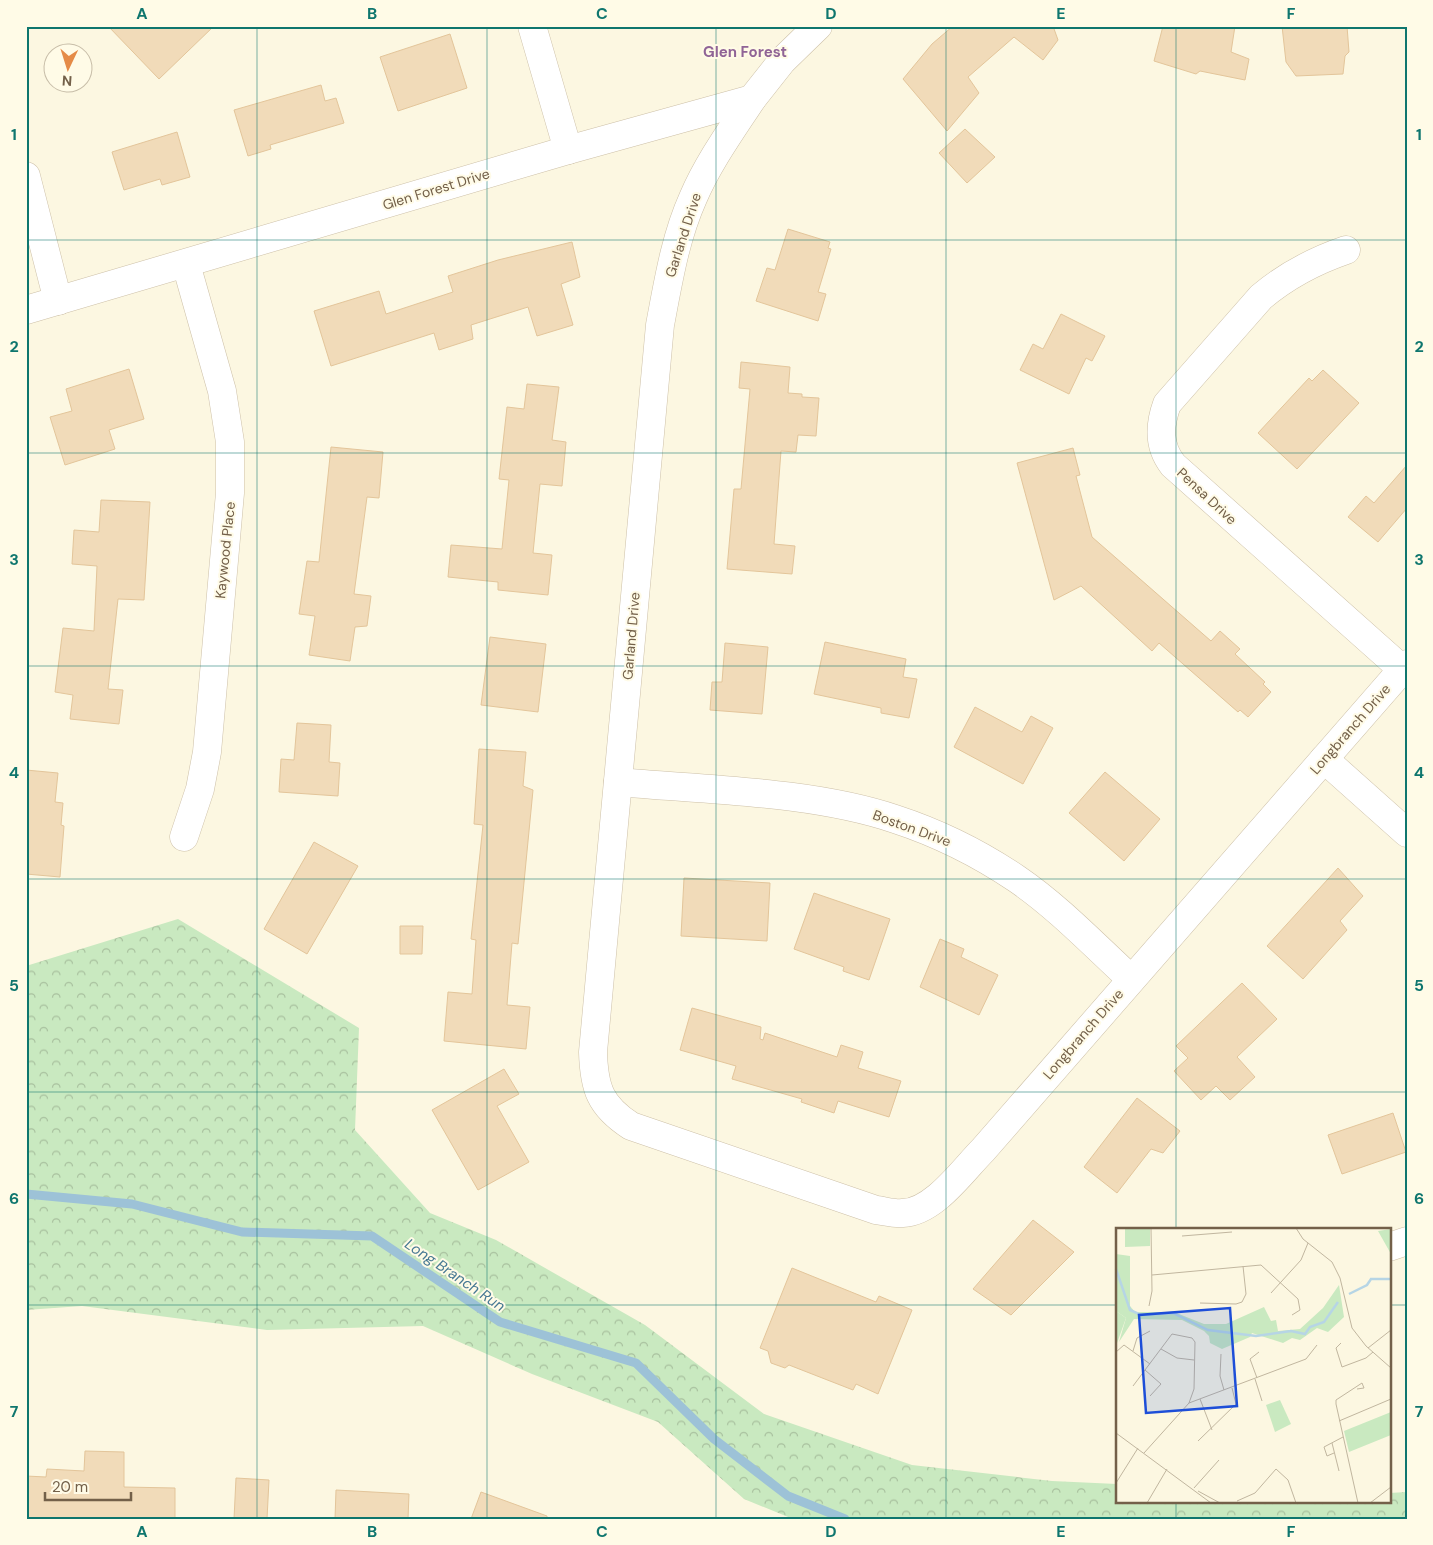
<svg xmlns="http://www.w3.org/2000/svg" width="1433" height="1545" font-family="'DM Sans',sans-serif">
<defs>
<pattern id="forest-crowns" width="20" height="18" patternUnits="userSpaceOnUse" patternTransform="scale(1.25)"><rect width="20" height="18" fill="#c9e9c0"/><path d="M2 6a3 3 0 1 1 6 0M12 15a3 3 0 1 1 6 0" fill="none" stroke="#a8c09e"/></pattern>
</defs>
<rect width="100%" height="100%" fill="#fcf7e1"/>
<path fill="url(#forest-crowns)" d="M 178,919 L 359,1028 L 355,1130 L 430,1213 L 496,1240 L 645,1325 L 764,1414 L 912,1465 L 1052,1481 L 1117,1484 L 1117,1501 L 1389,1501 L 1389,1493 L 1407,1492 L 1407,1519 L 793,1519 L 744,1499 L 658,1422 L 532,1374 L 423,1326 L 267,1330 L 82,1306 L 26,1310 L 26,966 Z"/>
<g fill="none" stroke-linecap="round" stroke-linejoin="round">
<path stroke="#9dc2d7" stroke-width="9" d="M 26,1194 L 132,1204 L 242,1232 L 372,1236 L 500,1322 L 636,1363 L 714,1439 L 788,1496 L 845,1519"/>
</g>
<g fill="#f1dbb9" stroke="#e3c59a">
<path d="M 108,26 L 214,26 L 159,79 Z"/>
<path d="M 953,26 L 1053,26 L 1058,40 L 1043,60 L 1014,37 L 968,77 L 979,93 L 947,131 L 903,79 L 932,44 Z"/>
<path d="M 1163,26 L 1235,26 L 1231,52 L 1249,59 L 1245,80 L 1200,71 L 1196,74 L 1154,61 Z"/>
<path d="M 1282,26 L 1347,26 L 1349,52 L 1345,56 L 1343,74 L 1296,76 L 1286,62 Z"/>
<path d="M 450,34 L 467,88 L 398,111 L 380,57 Z"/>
<path d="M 321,85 L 325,101 L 336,98 L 344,123 L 270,145 L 271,149 L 248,156 L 234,110 Z"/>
<path d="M 965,129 L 995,157 L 967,183 L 939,153 Z"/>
<path d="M 177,132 L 190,177 L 162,185 L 160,179 L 124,190 L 112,152 Z"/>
<path d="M 788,229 L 830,242 L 828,248 L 831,249 L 818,292 L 826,294 L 818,321 L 756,301 L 767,268 L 775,270 Z"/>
<path d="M 572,242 L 580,277 L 561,284 L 573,325 L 537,336 L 528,307 L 471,325 L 473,339 L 439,350 L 434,333 L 331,366 L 314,311 L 379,291 L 386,314 L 453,292 L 448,276 L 498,260 Z"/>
<path d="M 1061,314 L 1105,336 L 1092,361 L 1086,358 L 1069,394 L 1020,370 L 1033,344 L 1043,349 Z"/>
<path d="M 741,362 L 790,367 L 788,393 L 802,394 L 802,397 L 819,398 L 816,436 L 798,435 L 796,452 L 781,451 L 774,544 L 795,546 L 792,574 L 727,569 L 734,489 L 741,489 L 750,389 L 739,388 Z"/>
<path d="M 129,369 L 144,419 L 109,430 L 115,449 L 65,465 L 50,417 L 72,411 L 66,389 Z"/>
<path d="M 1323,370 L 1359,403 L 1297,469 L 1258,433 L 1309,378 L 1312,381 Z"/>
<path d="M 527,384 L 559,387 L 552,440 L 566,442 L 562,486 L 540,484 L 533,553 L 552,555 L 548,595 L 498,590 L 498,582 L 448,577 L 451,545 L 502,549 L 509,480 L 499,479 L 507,407 L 524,409 Z"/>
<path d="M 331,447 L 383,452 L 379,498 L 367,497 L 354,594 L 371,596 L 367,626 L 355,627 L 350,661 L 309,655 L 315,616 L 299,614 L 307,561 L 319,562 Z"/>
<path d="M 1073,448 L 1080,475 L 1076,476 L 1092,537 L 1211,641 L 1220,631 L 1240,649 L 1235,654 L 1265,682 L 1263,684 L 1271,692 L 1248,717 L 1240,710 L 1238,712 L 1159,643 L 1152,651 L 1081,586 L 1054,600 L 1017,463 Z"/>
<path d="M 1407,465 L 1407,508 L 1378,542 L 1348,517 L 1366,496 L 1374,503 Z"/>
<path d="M 101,500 L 150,502 L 144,600 L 118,599 L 108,689 L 123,690 L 119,724 L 70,719 L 73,695 L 55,692 L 63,628 L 94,631 L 97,566 L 72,564 L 74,530 L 99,532 Z"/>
<path d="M 490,637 L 546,644 L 538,712 L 481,705 Z"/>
<path d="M 825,642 L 906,659 L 903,677 L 917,679 L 909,718 L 881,713 L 881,708 L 814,694 Z"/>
<path d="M 725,643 L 768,647 L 762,714 L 710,710 L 712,682 L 722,682 Z"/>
<path d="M 975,707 L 1022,732 L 1031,716 L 1053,728 L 1023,784 L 954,747 Z"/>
<path d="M 297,723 L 331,725 L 329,762 L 340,763 L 338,796 L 279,792 L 281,759 L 294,760 Z"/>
<path d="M 479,749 L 526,752 L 523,786 L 533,790 L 518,944 L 512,943 L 507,1005 L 530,1007 L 526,1049 L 444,1041 L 448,992 L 472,994 L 476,940 L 471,939 L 483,825 L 474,824 Z"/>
<path d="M 26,770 L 58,773 L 55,802 L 63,803 L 61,825 L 64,826 L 60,877 L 26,874 Z"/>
<path d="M 1105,772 L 1160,819 L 1124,861 L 1069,813 Z"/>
<path d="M 314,842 L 358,866 L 307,954 L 264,929 Z"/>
<path d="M 1338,868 L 1363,896 L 1340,921 L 1347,930 L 1303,979 L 1267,946 Z"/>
<path d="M 684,878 L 770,883 L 767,941 L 681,936 Z"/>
<path d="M 814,893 L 890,919 L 869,980 L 843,971 L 844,967 L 794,949 Z"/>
<path d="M 400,926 L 423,926 L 422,954 L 400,954 Z"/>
<path d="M 940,939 L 964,949 L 961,957 L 998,975 L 979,1015 L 920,987 Z"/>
<path d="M 1242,983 L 1277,1019 L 1237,1057 L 1255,1077 L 1230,1100 L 1216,1086 L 1201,1100 L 1174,1071 L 1188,1058 L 1176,1046 Z"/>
<path d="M 692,1008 L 761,1027 L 760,1039 L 763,1040 L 765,1033 L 837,1057 L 841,1045 L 863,1052 L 858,1068 L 901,1081 L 889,1117 L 838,1101 L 834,1113 L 801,1102 L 802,1099 L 732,1079 L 736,1066 L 680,1050 Z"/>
<path d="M 504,1069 L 519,1094 L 497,1106 L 529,1162 L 478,1190 L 432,1110 Z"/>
<path d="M 1137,1098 L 1180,1131 L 1163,1153 L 1151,1149 L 1117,1193 L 1084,1167 Z"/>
<path d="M 1393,1113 L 1406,1152 L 1342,1174 L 1328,1135 Z"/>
<path d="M 1033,1220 L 1074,1252 L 1011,1315 L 973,1289 Z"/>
<path d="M 792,1268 L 876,1302 L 879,1296 L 912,1310 L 878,1394 L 856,1384 L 853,1390 L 789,1365 L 785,1368 L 771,1363 L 768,1351 L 760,1348 Z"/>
<path d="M 85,1451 L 124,1452 L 124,1487 L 175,1488 L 175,1519 L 26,1519 L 26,1476 L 46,1477 L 47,1469 L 84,1471 Z"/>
<path d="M 236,1478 L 269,1480 L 267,1519 L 234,1519 Z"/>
<path d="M 336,1490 L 409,1494 L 408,1519 L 335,1519 Z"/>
<path d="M 481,1492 L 547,1516 L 547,1519 L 471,1519 Z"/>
</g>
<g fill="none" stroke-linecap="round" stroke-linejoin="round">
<g stroke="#cdc0a8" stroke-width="29">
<g id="minor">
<path d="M 532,26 L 568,150"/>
<path d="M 752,99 C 731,131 708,163 693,198 C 675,238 668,283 660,325 L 593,1052 C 594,1088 600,1106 631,1126 L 876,1210 C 885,1211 894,1214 903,1213 C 934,1212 963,1170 983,1150 L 1407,664"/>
<path d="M 26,176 L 58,301"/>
<path d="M 1346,250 C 1314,261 1287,275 1261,297 L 1167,404 C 1159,426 1158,446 1173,465 L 1402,669"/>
<path d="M 26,310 L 568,150 L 752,99 L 782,61 L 818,26"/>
<path d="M 1324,759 L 1407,833"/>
<path d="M 618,782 C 705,790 812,791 895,819 C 938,833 980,854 1017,879 C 1058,907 1094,945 1131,979"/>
<path d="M 184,837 L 200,789 L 207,752 L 230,493 L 230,442 L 222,391 L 186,264"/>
<path d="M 1389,1247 L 1407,1241"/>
</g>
</g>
<use href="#minor" stroke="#fff" stroke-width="28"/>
</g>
<path fill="none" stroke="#0f766e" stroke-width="1" stroke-opacity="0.55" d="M 257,26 L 257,1519M 487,26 L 487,1519M 716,26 L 716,1519M 946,26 L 946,1519M 1176,26 L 1176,1229M 26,240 L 1407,240M 26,453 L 1407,453M 26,666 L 1407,666M 26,879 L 1407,879M 26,1092 L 1407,1092M 26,1305 L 1117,1305M 1389,1305 L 1407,1305M 1176,1501 L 1176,1519"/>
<g text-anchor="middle" stroke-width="4" stroke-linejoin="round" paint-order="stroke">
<g font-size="14" fill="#736049" stroke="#fffbe7">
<text transform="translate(436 189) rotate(-17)" y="5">Glen Forest Drive</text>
<text transform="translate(683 235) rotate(-72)" y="5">Garland Drive</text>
<text transform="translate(1207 496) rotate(43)" y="5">Pensa Drive</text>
<text transform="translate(225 550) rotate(-84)" y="5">Kaywood Place</text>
<text transform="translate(631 636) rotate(-85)" y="5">Garland Drive</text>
<text transform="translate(1350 729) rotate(-49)" y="5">Longbranch Drive</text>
<text transform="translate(912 828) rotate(20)" y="5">Boston Drive</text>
<text transform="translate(1083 1034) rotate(-49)" y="5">Longbranch Drive</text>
</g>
<g font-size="15" font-weight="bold" fill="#906496" stroke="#fffbe7">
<text x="745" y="57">Glen Forest</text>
</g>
<g font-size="15" font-style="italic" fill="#487994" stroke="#fffbe7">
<text transform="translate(455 1275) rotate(34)" y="5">Long Branch Run</text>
</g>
</g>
<g transform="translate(1116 1228)">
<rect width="275" height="275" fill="#fcf7e1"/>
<path d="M 0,83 L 10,90 L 0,118 Z" fill="#c9e9c0"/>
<path d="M 9,0 L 34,0 L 34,18 L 9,19 ZM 275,1 L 275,26 L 262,3 ZM 0,26 L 14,28 L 14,78 L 19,84 L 58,84 L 88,96 L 110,96 L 148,79 L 155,93 L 160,92 L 162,103 L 184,101 L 207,80 L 223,57 L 228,89 L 212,104 L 201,100 L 184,112 L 176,110 L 167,115 L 136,105 L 134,109 L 106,121 L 94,115 L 93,108 L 88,103 L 66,92 L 18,91 L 3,114 L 10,90 L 0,83 ZM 275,184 L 275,207 L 233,224 L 228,203 Z" fill="#c9e9c0"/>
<path d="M 164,172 L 175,196 L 159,204 L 150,177 Z" fill="#c9e9c0"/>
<path fill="none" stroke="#b6d5e5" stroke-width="2.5" d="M 0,41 L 14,82 L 25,87 L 57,85 L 92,102 L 140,108 L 175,103 L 189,106 L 194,99 L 208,94 L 222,74M 233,66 L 251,57 L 255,51 L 275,51"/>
<path fill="none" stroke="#c1b69f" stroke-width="1" d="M 180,0 L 187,11 L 216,34 L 224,50 L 236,100 L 250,118 L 275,140M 66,8 L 116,4M 36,47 L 145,37 L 182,71 L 184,82 L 176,87M 155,65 L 185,32 L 192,15M 84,75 L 120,76 L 126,74 L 130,66 L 127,38M 33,78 L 36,63 L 35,0M 225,115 L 220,120 L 226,139 L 250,130 L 257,124M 252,120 L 275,102M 45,121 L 61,130 L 78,132M 17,123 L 21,110 L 34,103M 0,124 L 8,117 L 34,136M 105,126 L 104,148 L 108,162M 29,142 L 45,156 L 34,168M 141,150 L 134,131 L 143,124M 139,151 L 146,173M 17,158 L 56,106 L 76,110 L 79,114 L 78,161 L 73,175M 241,161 L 248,160 L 246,155 L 220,172 L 220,176 L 242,275M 84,171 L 96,202M 223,193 L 275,171M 0,205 L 95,275M 82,213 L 120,176 L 116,160M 216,215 L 223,243M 28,225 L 73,175 L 190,131 L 201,117M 218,225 L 211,228 L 208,219 L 227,209M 0,255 L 22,220M 78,260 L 103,232M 82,263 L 104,275M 121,273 L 139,265 L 160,241 L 172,252 L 180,275M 31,275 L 51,241M 254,275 L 275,259"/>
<path fill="#1d4ed8" fill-opacity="0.15" stroke="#1d4ed8" stroke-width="2.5" d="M 114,80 L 121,178 L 30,185 L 23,87 Z"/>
<rect width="275" height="275" fill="none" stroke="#736049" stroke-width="2.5"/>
</g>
<rect width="1433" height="1545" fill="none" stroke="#fffbe7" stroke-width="55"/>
<g transform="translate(68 68) rotate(184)"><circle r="24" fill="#fffbe7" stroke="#c7bda8"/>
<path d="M0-4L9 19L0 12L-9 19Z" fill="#e58b47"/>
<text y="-8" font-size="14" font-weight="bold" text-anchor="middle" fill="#736049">N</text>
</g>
<path d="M45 1492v8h86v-8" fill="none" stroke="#736049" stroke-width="2.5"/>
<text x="52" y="1492" font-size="15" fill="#736049" stroke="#fffbe7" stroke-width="4" paint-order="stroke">20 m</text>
<rect x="28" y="28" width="1378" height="1490" fill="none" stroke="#0f766e" stroke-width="2"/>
<g font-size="16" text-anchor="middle" font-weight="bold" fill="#0f766e">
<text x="142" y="19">A</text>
<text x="372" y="19">B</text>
<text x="602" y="19">C</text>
<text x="831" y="19">D</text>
<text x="1061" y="19">E</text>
<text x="1291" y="19">F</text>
<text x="14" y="140">1</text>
<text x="1419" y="140">1</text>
<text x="14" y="352">2</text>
<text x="1419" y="352">2</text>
<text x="14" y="565">3</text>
<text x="1419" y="565">3</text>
<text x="14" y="778">4</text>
<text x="1419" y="778">4</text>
<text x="14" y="991">5</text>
<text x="1419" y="991">5</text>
<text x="14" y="1204">6</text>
<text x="1419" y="1204">6</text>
<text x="14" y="1417">7</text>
<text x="1419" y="1417">7</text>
<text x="142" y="1537">A</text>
<text x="372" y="1537">B</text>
<text x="602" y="1537">C</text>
<text x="831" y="1537">D</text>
<text x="1061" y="1537">E</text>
<text x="1291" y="1537">F</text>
</g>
</svg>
